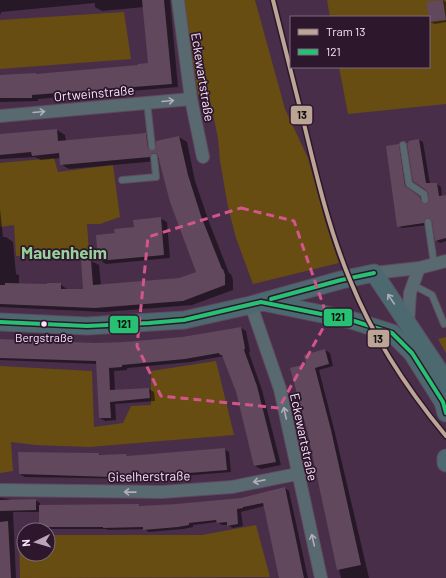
<svg xmlns="http://www.w3.org/2000/svg" width="446" height="578" font-family="Barlow,sans-serif">
<rect width="100%" height="100%" fill="#482e49"/>
<g fill="#674d11">
<path d="M 184,0 L 255,0 L 285,109 L 308,158 L 326,224 L 339,263 L 253,284 L 236,238 L 228,207 L 220,161 L 218,138 L 209,96 L 198,95 Z"/>
<path d="M 327,0 L 446,0 L 446,104 L 348,114 L 339,67 L 429,67 L 429,17 L 330,17 Z"/>
<path d="M 124,12 L 131,59 L 0,69 L 0,20 Z"/>
<path d="M 54,158 L 58,172 L 113,165 L 120,217 L 100,224 L 87,224 L 89,252 L 16,256 L 14,225 L 0,227 L 0,163 Z"/>
<path d="M 446,337 L 446,353 L 438,339 Z"/>
<path d="M 216,361 L 234,435 L 89,447 L 35,445 L 11,442 L 13,471 L 0,473 L 0,366 L 92,371 L 94,427 L 123,423 L 131,406 L 151,405 L 151,371 Z"/>
<path d="M 256,525 L 270,577 L 20,578 L 19,535 L 24,535 L 24,554 L 48,554 L 48,535 L 202,535 Z"/>
</g>
<g fill="#0007">
<path d="M 0,0 L 170,0 L 178,87 L 38,99 L 38,101 L 0,102 L 0,76 L 37,75 L 139,66 L 149,64 L 144,7 L 102,11 L 95,7 L 95,3 L 1,12 L 1,14 L 0,14 Z"/>
<path d="M 443,0 L 446,2 L 446,22 L 435,24 L 430,22 Z"/>
<path d="M 57,130 L 65,135 L 66,141 L 145,134 L 153,139 L 155,151 L 179,137 L 187,142 L 195,181 L 209,222 L 229,273 L 231,274 L 233,280 L 233,290 L 192,305 L 104,312 L 0,307 L 0,209 L 3,237 L 6,237 L 13,242 L 16,274 L 19,275 L 19,284 L 60,284 L 68,290 L 84,290 L 82,261 L 91,261 L 99,265 L 101,285 L 179,279 L 197,272 L 160,157 L 158,161 L 69,169 L 61,164 L 61,158 L 41,160 L 35,157 L 0,159 L 0,135 Z"/>
<path d="M 419,140 L 423,142 L 430,184 L 437,184 L 441,187 L 442,197 L 446,196 L 446,241 L 440,243 L 436,240 L 433,220 L 429,221 L 428,225 L 402,228 L 398,226 L 398,145 L 403,148 L 409,190 L 424,200 L 426,205 L 430,199 L 428,191 L 414,181 Z"/>
<path d="M 160,218 L 167,222 L 170,258 L 106,264 L 99,260 L 116,234 Z"/>
<path d="M 241,328 L 246,331 L 250,351 L 249,353 L 262,390 L 281,465 L 261,469 L 255,466 L 236,392 L 224,356 L 191,362 L 127,368 L 127,370 L 114,371 L 115,391 L 149,389 L 154,392 L 155,401 L 115,404 L 116,420 L 105,421 L 100,418 L 97,364 L 0,360 L 0,340 L 95,344 L 115,343 L 182,338 Z"/>
<path d="M 325,350 L 330,353 L 333,366 L 319,370 L 335,433 L 369,578 L 341,578 L 308,430 L 307,364 Z"/>
<path d="M 224,449 L 229,452 L 231,472 L 144,479 L 25,477 L 20,474 L 99,454 L 103,456 L 126,455 L 129,457 Z"/>
<path d="M 285,488 L 289,491 L 308,578 L 280,578 L 264,506 L 241,512 L 243,526 L 233,528 L 227,525 L 222,525 L 217,522 L 193,525 L 193,527 L 183,529 L 149,532 L 144,529 L 108,530 L 106,529 L 44,529 L 40,526 L 40,512 L 13,512 L 16,578 L 0,578 L 0,498 L 8,499 L 12,501 L 35,500 L 40,503 L 40,506 L 138,505 L 142,507 L 241,499 Z"/>
</g>
<g fill="#61485c">
<path d="M 142,0 L 164,0 L 172,84 L 32,95 L 32,98 L 0,98 L 0,75 L 36,73 L 36,74 L 138,65 L 138,64 L 148,63 Z"/>
<path d="M 443,0 L 446,20 L 430,22 L 426,2 Z"/>
<path d="M 57,129 L 58,141 L 146,133 L 148,148 L 152,151 L 156,148 L 156,141 L 179,136 L 188,175 L 201,216 L 222,269 L 223,269 L 225,275 L 225,285 L 183,301 L 95,308 L 0,304 L 0,285 L 5,285 L 5,283 L 47,284 L 47,283 L 61,283 L 61,289 L 83,289 L 81,260 L 91,260 L 93,285 L 179,278 L 196,272 L 170,202 L 158,156 L 156,153 L 152,153 L 150,157 L 60,165 L 59,153 L 32,156 L 31,152 L 0,155 L 0,134 Z"/>
<path d="M 419,139 L 426,183 L 437,183 L 439,196 L 446,195 L 446,238 L 435,241 L 432,221 L 429,218 L 425,219 L 424,223 L 397,227 L 386,146 L 399,144 L 405,186 L 420,197 L 422,203 L 426,204 L 429,201 L 428,193 L 426,190 L 413,181 L 407,143 L 409,143 L 408,141 Z"/>
<path d="M 161,217 L 164,255 L 98,261 L 96,235 L 115,233 L 114,229 L 134,227 L 133,220 Z"/>
<path d="M 241,327 L 245,348 L 244,350 L 257,386 L 276,462 L 254,466 L 236,392 L 222,355 L 220,355 L 219,353 L 185,359 L 122,365 L 122,367 L 109,368 L 110,390 L 149,388 L 150,398 L 110,402 L 111,418 L 99,418 L 96,361 L 0,358 L 0,339 L 95,343 L 124,342 L 182,337 Z"/>
<path d="M 325,349 L 329,364 L 315,368 L 331,430 L 361,565 L 337,570 L 307,430 L 290,368 L 306,364 L 304,355 Z"/>
<path d="M 225,448 L 227,470 L 138,477 L 138,476 L 111,477 L 19,474 L 18,452 L 99,453 L 99,455 L 126,454 L 127,456 Z"/>
<path d="M 285,487 L 304,578 L 279,578 L 263,503 L 243,507 L 243,508 L 237,509 L 238,524 L 227,526 L 227,522 L 217,523 L 216,520 L 189,523 L 189,525 L 178,527 L 143,530 L 143,527 L 103,528 L 103,527 L 39,527 L 39,505 L 139,504 L 139,506 L 176,504 L 241,498 Z"/>
<path d="M 36,499 L 36,510 L 0,511 L 0,500 Z"/>
<path d="M 8,521 L 11,578 L 0,578 L 0,522 Z"/>
</g>
<g fill="none" stroke-linecap="round" stroke-linejoin="round">
<g stroke="#5f4a5f" stroke-width="8">
<g id="service">
<path d="M 147,102 L 152,147"/>
<path d="M 403,145 L 409,184 L 424,194 L 425,200"/>
<path d="M 122,180 L 156,177 L 154,157"/>
<path d="M 428,222 L 434,264"/>
<path d="M 413,285 L 432,295 L 444,324"/>
</g>
</g>
<g stroke="#5f4a5f" stroke-width="14">
<g id="minor">
<path d="M 178,0 L 191,99 L 203,157"/>
<path d="M 0,116 L 191,99"/>
<path d="M 374,273 L 419,268 L 446,261"/>
<path d="M 251,305 L 280,389 L 321,578"/>
<path d="M 408,324 L 410,293 L 419,268"/>
<path d="M 0,490 L 162,492 L 232,487 L 297,474"/>
</g>
</g>
<g stroke="#5f4a5f" stroke-width="19">
<g id="secondary">
<path d="M 263,302 L 351,320 L 392,333 L 412,353 L 443,402 L 446,413"/>
<path d="M 0,322 L 87,326 L 184,320 L 251,305 L 341,280 L 374,273 L 446,381"/>
<path d="M 446,458 L 446,463"/>
</g>
</g>
<use href="#service" stroke="#596970" stroke-width="6"/>
<use href="#minor" stroke="#596970" stroke-width="12"/>
<use href="#secondary" stroke="#4d6970" stroke-width="17"/>
<g stroke="#2d172d" stroke-width="7">
<g id="bus-1">
<path d="M 271,299 L 341,280 L 374,273"/>
<path d="M 0,322 L 87,326 L 149,323 L 184,320 L 261,302 L 351,320 L 392,333 L 412,353 L 443,402 L 446,413"/>
</g>
</g>
<use href="#bus-1" stroke="#26c172" stroke-width="4"/>
<g stroke="#2d172d" stroke-width="7">
<path id="tram-1" d="M 273,0 C 284,44 295,88 306,132 C 318,182 330,232 350,280 C 373,337 407,389 446,436"/>
</g>
<use href="#tram-1" stroke="#bda595" stroke-width="4"/>
</g>
<defs><path id="oneway-shaft" d="M-6 0H5M1.5-3L5.5 0L1.5 3" fill="none" stroke-width="1.6" stroke-linecap="round" stroke-linejoin="round"/></defs>
<g stroke="#b3adbd">
<use href="#oneway-shaft" transform="translate(168 101) rotate(-5)"/>
<use href="#oneway-shaft" transform="translate(39 112) rotate(-5)"/>
<use href="#oneway-shaft" transform="translate(285 413) rotate(-102)"/>
<use href="#oneway-shaft" transform="translate(259 481) rotate(169)"/>
<use href="#oneway-shaft" transform="translate(130 492) rotate(-179)"/>
<use href="#oneway-shaft" transform="translate(313 540) rotate(-103)"/>
</g>
<use stroke="#adadbd" href="#oneway-shaft" transform="translate(391 299) rotate(-124)"/>
<path fill="none" stroke="#d3558b" stroke-width="3" stroke-dasharray="8 5" stroke-linejoin="round" d="M 241,208 L 294,221 L 328,319 L 279,408 L 161,396 L 137,346 L 148,237 Z"/>
<circle fill="#fce4fc" stroke="#2d172d" stroke-width="1.5" cx="44" cy="324" r="3.5"/>
<g text-anchor="middle" stroke-width="3.5" stroke-linejoin="round" paint-order="stroke">
<g font-size="12" fill="#fce4fc" stroke="#2d172d">
<text x="44" y="342">Bergstraße</text>
</g>
<g font-size="13" fill="#fce4fc" stroke="#2d172d">
<text transform="translate(203 77) rotate(81)" y="5">Eckewartstraße</text>
<text transform="translate(94 93) rotate(-5)" y="5">Ortweinstraße</text>
<text transform="translate(304 437) rotate(78)" y="5">Eckewartstraße</text>
<text transform="translate(149 476) rotate(-1)" y="5">Giselherstraße</text>
</g>
<g font-size="17" font-weight="bold" fill="#95d198" stroke="#2d172d">
<text x="64" y="259">Mauenheim</text>
</g>
</g>
<g stroke="#2d172d" stroke-width="1.5">
<rect x="290" y="105" width="23" height="20" rx="4" fill="#bda595"/>
<rect x="323" y="308" width="30" height="19" rx="4" fill="#26c172"/>
<rect x="109" y="315" width="30" height="19" rx="4" fill="#26c172"/>
<rect x="367" y="329" width="23" height="19" rx="4" fill="#bda595"/>
</g>
<g font-size="11" text-anchor="middle" font-weight="bold" fill="#111">
<text x="302" y="119">13</text>
<text x="338" y="321">121</text>
<text x="124" y="328">121</text>
<text x="378" y="343">13</text>
</g>
<rect x="290" y="16" width="140" height="52" fill="#2d172d" stroke="#806980"/>
<rect x="298" y="29" width="20" height="6" fill="#bda595" stroke="#806980"/>
<text x="326" y="36" font-size="12" fill="#fce4fc">Tram 13</text>
<rect x="298" y="49" width="20" height="6" fill="#26c172" stroke="#806980"/>
<text x="326" y="56" font-size="12" fill="#fce4fc">121</text>
<g transform="translate(36 542) rotate(265)"><circle r="19" fill="#2d172d" stroke="#806980"/>
<path d="M0-3L7 15L0 10L-7 15Z" fill="#bda4bd"/>
<text y="-6" font-size="11" font-weight="bold" text-anchor="middle" fill="#fce4fc">N</text>
</g>
</svg>
